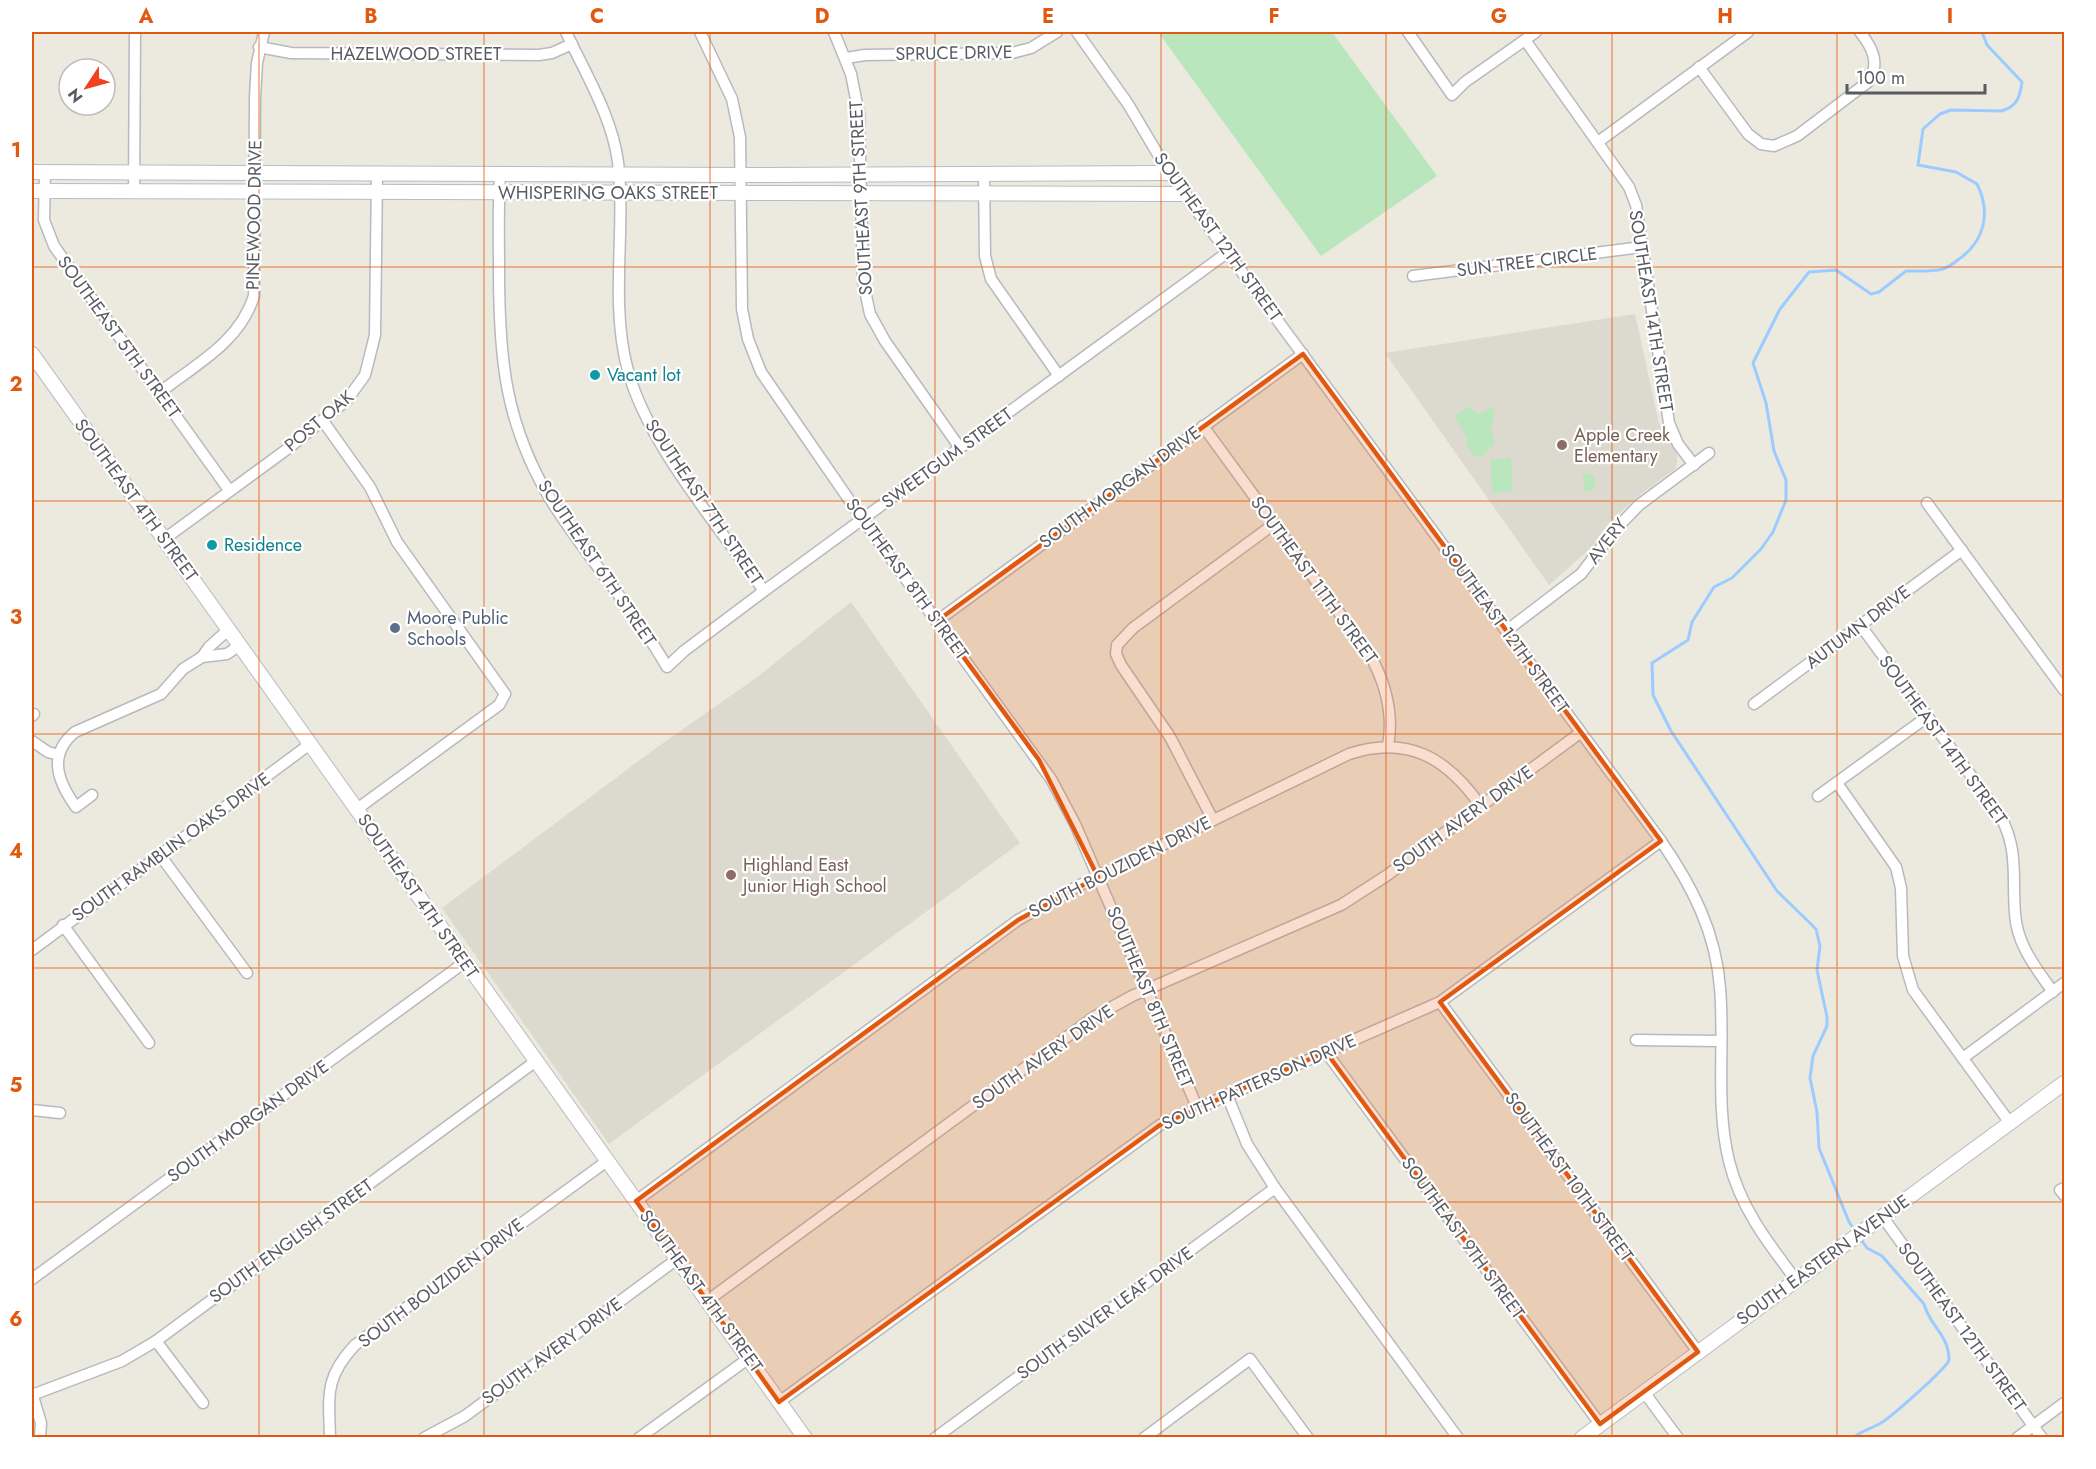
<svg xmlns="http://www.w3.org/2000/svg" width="2096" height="1469" font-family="Jost,sans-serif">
<rect width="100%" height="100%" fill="#eceadf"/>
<g fill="#dcdace">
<path d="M 1635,314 L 1659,423 L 1677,454 L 1677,463 L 1675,469 L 1641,494 L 1608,524 L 1591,548 L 1549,585 L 1385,353 Z"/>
<path d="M 851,602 L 1020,843 L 609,1144 L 442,908 L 656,748 L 756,678 Z"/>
</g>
<g fill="#b9e6bd">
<path d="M 1158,32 L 1332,32 L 1437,176 L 1321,256 Z"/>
<path d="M 1469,406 L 1477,414 L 1492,407 L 1495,410 L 1491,431 L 1495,443 L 1481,457 L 1474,456 L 1466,444 L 1468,439 L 1454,416 Z"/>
<path d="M 1511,458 L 1513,491 L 1492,493 L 1490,460 Z"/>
<path d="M 1591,473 L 1596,482 L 1593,490 L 1584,491 L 1583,474 Z"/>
</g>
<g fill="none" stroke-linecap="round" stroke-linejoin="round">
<g stroke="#9cccff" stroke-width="3">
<path d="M 1856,1232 L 1849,1222 L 1819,1148 L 1817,1112 L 1810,1078 L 1813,1056 L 1827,1026 L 1827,1017 L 1817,970 L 1820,946 L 1816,929 L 1777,891 L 1671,731 L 1653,695 L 1652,663 L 1688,640 L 1692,622 L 1714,587 L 1732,578 L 1761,549 L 1773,532 L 1786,500 L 1786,480 L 1774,451 L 1766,403 L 1753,363 L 1780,309 L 1809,272 L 1836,270 L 1871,294 L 1879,292 L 1906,271 C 1919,271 1931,272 1943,269 C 1949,267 1954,263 1959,259 C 1985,241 1991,212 1977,184 L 1956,172 L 1918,165 L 1923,129 L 1940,114 L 1951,110 L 2001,111 C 2017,107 2020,97 2022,82 L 1987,45 L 1982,32"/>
<path d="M 1853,1438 C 1862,1430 1871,1429 1881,1423 C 1891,1417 1946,1369 1949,1360 C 1949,1334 1930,1327 1924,1304 L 1882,1256 L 1867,1248 L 1860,1238"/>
</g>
<g stroke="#b7b9bf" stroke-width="13">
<g id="street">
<path d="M 566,32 C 585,73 612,116 618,162 C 626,230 610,300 627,367 C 646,443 719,526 764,591"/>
<path d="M 700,32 L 732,99 L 740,137 L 742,309 L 748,339 L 761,372 L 863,520 L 1051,779 L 1075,824 L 1197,1107"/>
<path d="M 834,32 L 851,74 L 859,114 L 863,281 L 870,314 L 885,341 L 960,448"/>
<path d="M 1077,32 L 1128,104 L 1169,173 L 1661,841 C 1692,886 1716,932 1720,988 C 1725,1046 1715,1103 1729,1161 C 1740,1207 1768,1243 1796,1280"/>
<path d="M 1408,32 L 1452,95 L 1465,82 L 1536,32"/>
<path d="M 1525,40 L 1629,187 L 1636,205 L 1669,423 L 1678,444 L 1694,465"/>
<path d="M 259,47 L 291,53 L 539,55 L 552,53 L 572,44"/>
<path d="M 846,58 L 865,55 L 1012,53 L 1031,48 L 1057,32"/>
<path d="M 1699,67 L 1748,134 L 1761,144 L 1774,146 L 1797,136 L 1868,82 C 1881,64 1872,47 1860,32"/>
<path d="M 1598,142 L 1748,32"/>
<path d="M 45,172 L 44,220 L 54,246 L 229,490"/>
<path d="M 500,175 C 498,206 499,239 499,271 C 499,359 505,425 552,502 C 588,559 634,609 667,667 L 684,651 L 764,591 L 1228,252"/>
<path d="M 984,175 L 985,256 L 991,279 L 1059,376"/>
<path d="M 134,191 L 135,32"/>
<path d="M 1413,276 L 1642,247"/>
<path d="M 159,393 C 196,364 239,343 254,296 L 255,97 L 257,63 L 264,32"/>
<path d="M 323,421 L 370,487 L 397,542 L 505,694 L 499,705 L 357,809"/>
<path d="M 1203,426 L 1370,655 C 1386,684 1394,713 1388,746"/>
<path d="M 1927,503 L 2064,690"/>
<path d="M 163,540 L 290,447 L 347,400 L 365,375 L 375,335 L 377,174"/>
<path d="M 937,621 L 1303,354"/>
<path d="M 1861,626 L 2000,815 C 2019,851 2012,876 2015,914 C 2017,945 2036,968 2053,992"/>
<path d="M 1506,631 L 1581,574 L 1613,532 L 1639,505 L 1709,453"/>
<path d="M 202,657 L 227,654 L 240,645"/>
<path d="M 1754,704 L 1962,550"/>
<path d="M 32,716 L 34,714"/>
<path d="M 32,741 L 48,752 L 59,755"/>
<path d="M 1837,783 L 1896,867 L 1901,888 L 1903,956 L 1913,990 L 2010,1123"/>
<path d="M 92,795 L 76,807 C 58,782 47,755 75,732 L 161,694 L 183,669 L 202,657 L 209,647 L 229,629"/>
<path d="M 1818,796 L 1927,717"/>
<path d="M 1213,820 L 1170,737 L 1121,665 L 1116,654 L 1117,645 L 1133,628 L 1274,524"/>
<path d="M 160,855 L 247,973"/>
<path d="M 63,925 L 149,1043"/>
<path d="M 32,950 L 310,744"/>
<path d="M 1440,1002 L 1698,1352"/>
<path d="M 1636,1040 L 1720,1041"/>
<path d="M 1326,1052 L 1600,1424"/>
<path d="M 1963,1058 L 2064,983"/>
<path d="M 1227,1095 L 1247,1144 L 1275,1188 L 1458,1438"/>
<path d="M 32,1110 L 60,1113"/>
<path d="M 2064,1188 L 2060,1190 L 2064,1195"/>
<path d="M 636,1201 L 1018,920 L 1078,886 L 1349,754 C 1407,735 1446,757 1480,805"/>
<path d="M 1882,1216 L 2042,1438"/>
<path d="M 32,1279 L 465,962"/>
<path d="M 707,1301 L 1094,1017 L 1132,996 L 1341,905 L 1386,876 L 1580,733"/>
<path d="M 156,1341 L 203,1403"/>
<path d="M 1644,1392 L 1678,1438"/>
<path d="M 32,1393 L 41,1423 L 40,1438"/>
<path d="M 32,1395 L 122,1361 L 156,1341 L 536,1061"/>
<path d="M 779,1402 L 1160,1125 L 1440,1002 L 1661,841"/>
<path d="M 330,1438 C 329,1396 324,1378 355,1345 L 607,1161"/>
<path d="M 424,1438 L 465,1416 L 677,1259"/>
<path d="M 639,1438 L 749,1358"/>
<path d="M 935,1438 L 1275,1188"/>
<path d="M 1144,1438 L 1250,1359 L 1308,1438"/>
<path d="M 2017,1438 L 2064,1403"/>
</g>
</g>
<g stroke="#b8bbc2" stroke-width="16">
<g id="secondary">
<path d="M 32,172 L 742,175 L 1169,173"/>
<path d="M 32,191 L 1184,194"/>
<path d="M 32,354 L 805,1438"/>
<path d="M 1582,1438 L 2064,1083"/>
</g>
</g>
<use href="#street" stroke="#fff" stroke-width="10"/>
<use href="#secondary" stroke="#fff" stroke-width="14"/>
</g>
<path fill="#e15910" fill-opacity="0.2" stroke="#e15910" stroke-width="4.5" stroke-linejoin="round" d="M 1303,354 L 1661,841 L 1440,1002 L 1698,1352 L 1600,1424 L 1326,1052 L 1160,1125 L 779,1402 L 636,1201 L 1018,920 L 1098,877 L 1039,760 L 937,621 Z"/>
<path fill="none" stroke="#e15910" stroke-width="1.5" stroke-opacity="0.55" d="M 259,32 L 259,1438M 484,32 L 484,1438M 710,32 L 710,1438M 935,32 L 935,1438M 1161,32 L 1161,1438M 1386,32 L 1386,1438M 1612,32 L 1612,1438M 1837,32 L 1837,1438M 32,267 L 2064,267M 32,501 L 2064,501M 32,734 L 2064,734M 32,968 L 2064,968M 32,1202 L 2064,1202"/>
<g fill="#0f9aa8" stroke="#fff" stroke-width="2">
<circle cx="595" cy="375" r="6"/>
<circle cx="212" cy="545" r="6"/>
</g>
<g fill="#8d6e63" stroke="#fff" stroke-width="2">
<circle cx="1562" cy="445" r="6"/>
<circle cx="731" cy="875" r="6"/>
</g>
<circle fill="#5c6f8a" stroke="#fff" stroke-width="2" cx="395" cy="628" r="6"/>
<g text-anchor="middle" stroke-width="4.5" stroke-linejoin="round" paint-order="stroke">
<g font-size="18" fill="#585b61" stroke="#fff">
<text transform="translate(954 53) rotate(-1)" y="6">SPRUCE DRIVE</text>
<text x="416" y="60">HAZELWOOD STREET</text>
<text x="608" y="199">WHISPERING OAKS STREET</text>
<text transform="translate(861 198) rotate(-93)" y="6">SOUTHEAST 9TH STREET</text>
<text transform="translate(254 215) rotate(-89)" y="6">PINEWOOD DRIVE</text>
<text transform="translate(1218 237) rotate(54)" y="6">SOUTHEAST 12TH STREET</text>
<text transform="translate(1527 262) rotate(-7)" y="6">SUN TREE CIRCLE</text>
<text transform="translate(1651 311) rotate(81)" y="6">SOUTHEAST 14TH STREET</text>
<text transform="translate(119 337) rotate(54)" y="6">SOUTHEAST 5TH STREET</text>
<text transform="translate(319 421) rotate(-40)" y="6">POST OAK</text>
<text transform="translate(947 458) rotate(-36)" y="6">SWEETGUM STREET</text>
<text transform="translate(1120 487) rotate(-36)" y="6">SOUTH MORGAN DRIVE</text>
<text transform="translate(136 500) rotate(54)" y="6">SOUTHEAST 4TH STREET</text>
<text transform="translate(704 502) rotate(56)" y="6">SOUTHEAST 7TH STREET</text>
<text transform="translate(1607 541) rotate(-52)" y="6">AVERY</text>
<text transform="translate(597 563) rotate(56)" y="6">SOUTHEAST 6TH STREET</text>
<text transform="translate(907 579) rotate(54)" y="6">SOUTHEAST 8TH STREET</text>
<text transform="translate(1314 580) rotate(54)" y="6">SOUTHEAST 11TH STREET</text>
<text transform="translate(1858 627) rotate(-37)" y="6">AUTUMN DRIVE</text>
<text transform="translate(1505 629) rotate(54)" y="6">SOUTHEAST 12TH STREET</text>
<text transform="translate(1943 740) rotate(54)" y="6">SOUTHEAST 14TH STREET</text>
<text transform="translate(1463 819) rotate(-36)" y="6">SOUTH AVERY DRIVE</text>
<text transform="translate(171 847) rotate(-36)" y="6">SOUTH RAMBLIN OAKS DRIVE</text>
<text transform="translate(1120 867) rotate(-27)" y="6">SOUTH BOUZIDEN DRIVE</text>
<text transform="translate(418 896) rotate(55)" y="6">SOUTHEAST 4TH STREET</text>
<text transform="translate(1150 997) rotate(67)" y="6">SOUTHEAST 8TH STREET</text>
<text transform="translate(1043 1057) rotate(-35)" y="6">SOUTH AVERY DRIVE</text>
<text transform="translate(1259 1082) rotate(-24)" y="6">SOUTH PATTERSON DRIVE</text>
<text transform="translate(248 1121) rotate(-36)" y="6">SOUTH MORGAN DRIVE</text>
<text transform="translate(1569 1177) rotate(54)" y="6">SOUTHEAST 10TH STREET</text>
<text transform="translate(1463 1238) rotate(54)" y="6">SOUTHEAST 9TH STREET</text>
<text transform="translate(291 1241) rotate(-36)" y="6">SOUTH ENGLISH STREET</text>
<text transform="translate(1823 1260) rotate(-36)" y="6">SOUTH EASTERN AVENUE</text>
<text transform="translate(441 1283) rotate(-37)" y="6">SOUTH BOUZIDEN DRIVE</text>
<text transform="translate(701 1291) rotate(54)" y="6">SOUTHEAST 4TH STREET</text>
<text transform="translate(1105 1313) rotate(-36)" y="6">SOUTH SILVER LEAF DRIVE</text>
<text transform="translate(1962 1327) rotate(54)" y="6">SOUTHEAST 12TH STREET</text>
<text transform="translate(552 1351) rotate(-36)" y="6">SOUTH AVERY DRIVE</text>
</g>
<g font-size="18" fill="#0d838f" stroke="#fff" text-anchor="start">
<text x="607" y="381">Vacant lot</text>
<text x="224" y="551">Residence</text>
</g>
<g font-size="18" fill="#785e54" stroke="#fff" text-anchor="start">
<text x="1574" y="441">Apple Creek<tspan x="1574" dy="21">Elementary</tspan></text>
<text x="743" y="871">Highland East<tspan x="743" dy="21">Junior High School</tspan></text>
</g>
<g font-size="18" fill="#4e5e75" stroke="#fff" text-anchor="start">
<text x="407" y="624">Moore Public<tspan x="407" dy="21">Schools</tspan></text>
</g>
</g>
<rect width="2096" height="1469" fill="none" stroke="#ffffff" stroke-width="66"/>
<g transform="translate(87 87) rotate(234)"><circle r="28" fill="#ffffff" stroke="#bcbdc0" stroke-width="1.5"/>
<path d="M0-4.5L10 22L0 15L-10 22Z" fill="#f14120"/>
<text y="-9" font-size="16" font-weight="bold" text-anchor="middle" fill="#585b61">N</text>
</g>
<path d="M1847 84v9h138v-9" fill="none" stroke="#585b61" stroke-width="3"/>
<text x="1856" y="84" font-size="18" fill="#585b61" stroke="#ffffff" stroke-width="4.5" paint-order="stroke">100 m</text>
<rect x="33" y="33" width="2030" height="1403" fill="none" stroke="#e15910" stroke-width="2"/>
<g font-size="20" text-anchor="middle" font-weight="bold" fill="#e15910">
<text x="146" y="23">A</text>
<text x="371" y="23">B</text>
<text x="597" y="23">C</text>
<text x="822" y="23">D</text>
<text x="1048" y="23">E</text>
<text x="1274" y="23">F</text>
<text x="1499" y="23">G</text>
<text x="1725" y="23">H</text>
<text x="1950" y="23">I</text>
<text x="16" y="157">1</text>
<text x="16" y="391">2</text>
<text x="16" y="624">3</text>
<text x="16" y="858">4</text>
<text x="16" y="1092">5</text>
<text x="16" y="1326">6</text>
</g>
</svg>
